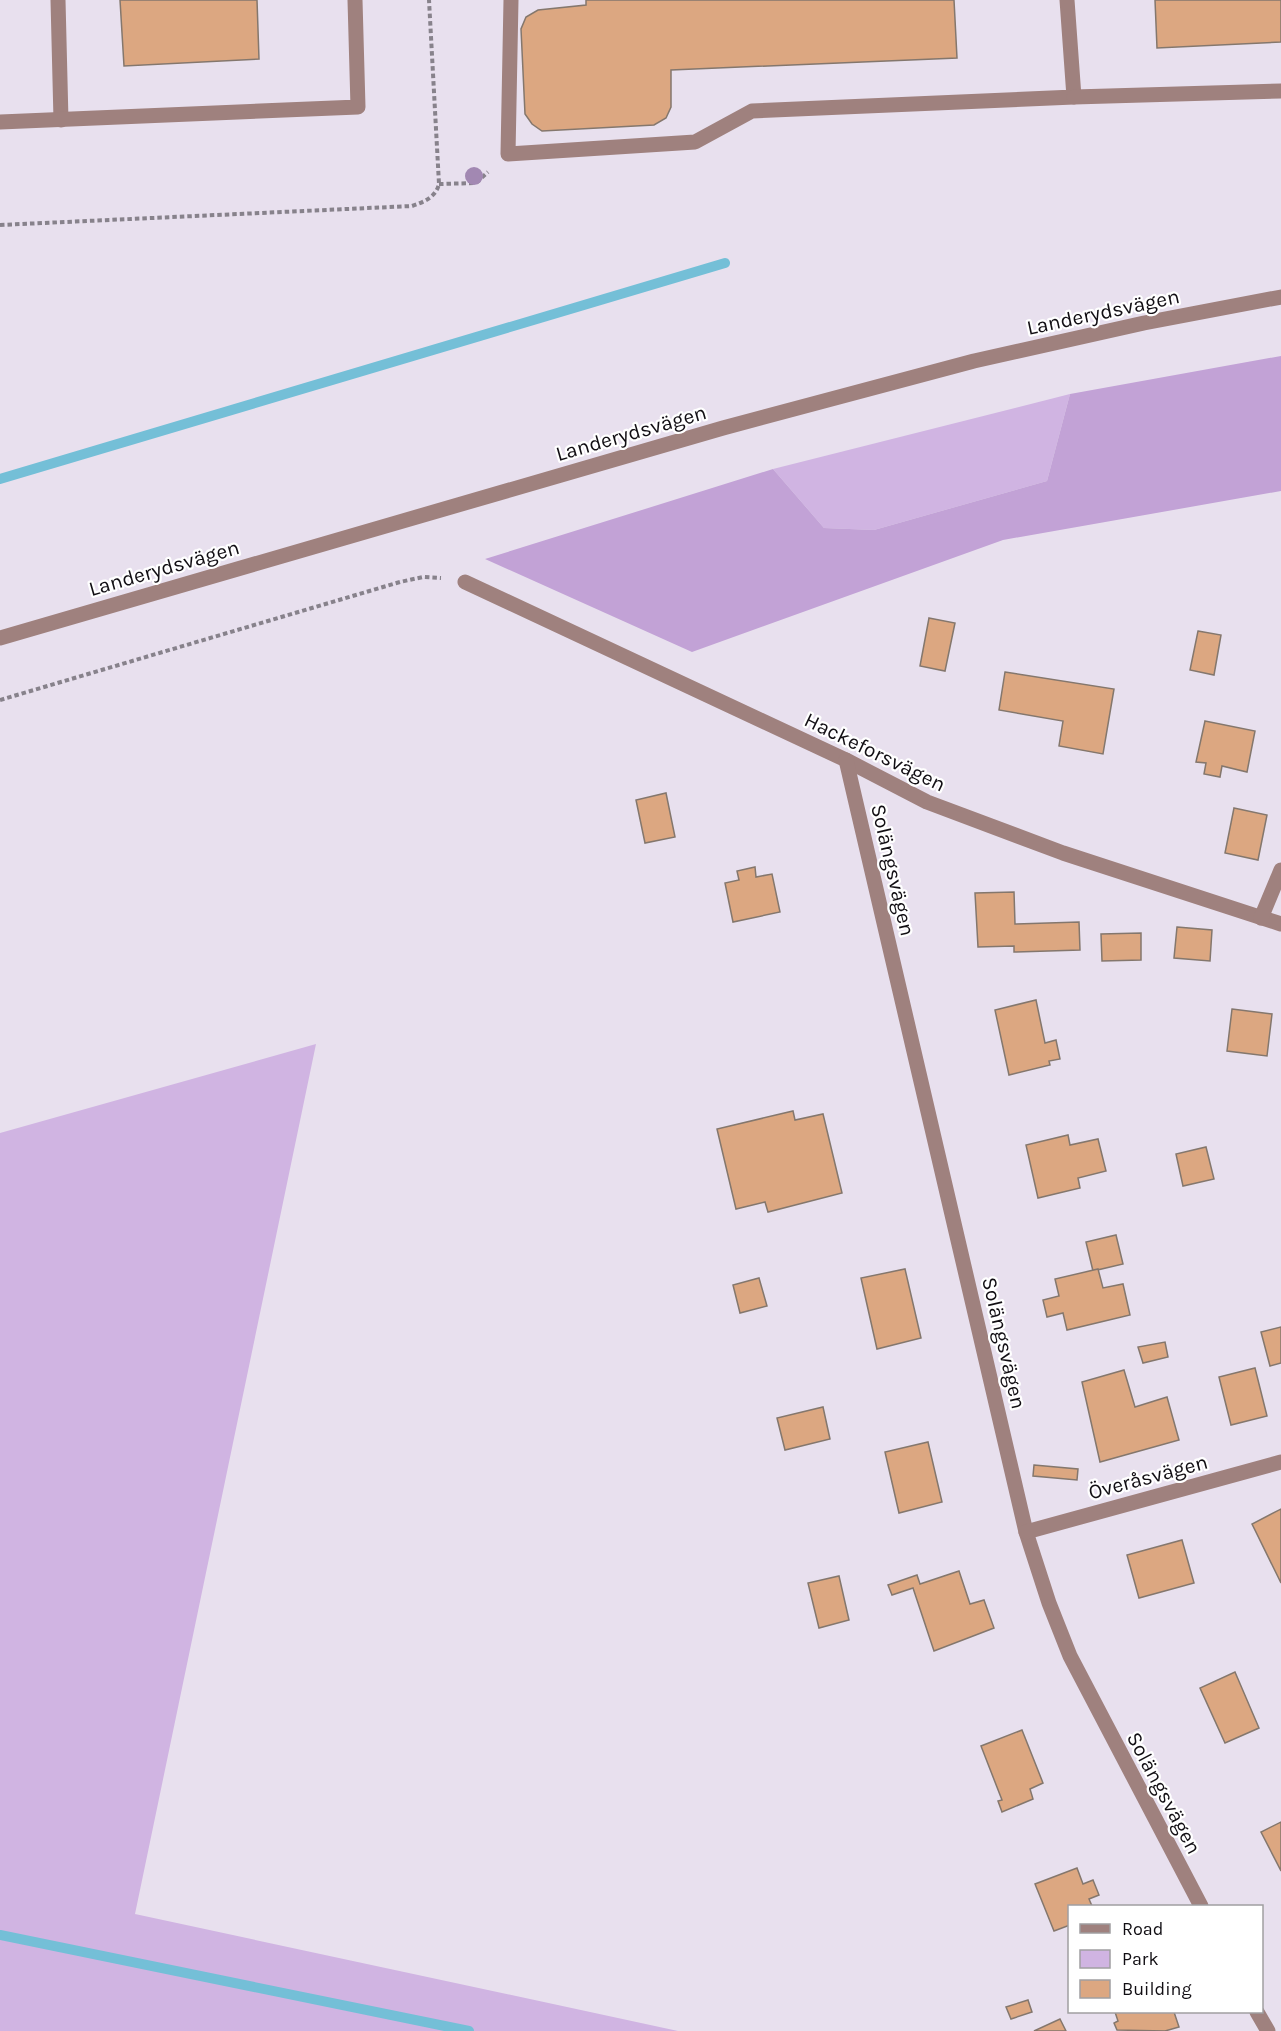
<svg xmlns="http://www.w3.org/2000/svg" width="1281" height="2031" font-family="Karla,sans-serif">
<rect width="100%" height="100%" fill="#e8e0ee"/>
<g fill="#d0b4e2">
<path d="M 1070,394 L 1047,481 L 874,530 L 824,528 L 773,469 Z"/>
<path d="M 316,1044 L 135,1914 L 678,2031 L 0,2031 L 0,1133 Z"/>
</g>
<path fill="#c2a2d6" d="M 1281,356 L 1281,491 L 1003,540 L 692,652 L 485,559 L 773,469 L 824,528 L 874,530 L 1047,481 L 1070,394 Z"/>
<g fill="none" stroke-linecap="round" stroke-linejoin="round">
<g stroke="#74bfd7" stroke-width="10">
<path d="M 0,479 L 725,263"/>
<path d="M 0,1935 L 469,2031"/>
</g>
</g>
<g fill="#dca781" stroke="#84776d" stroke-width="1.5">
<path d="M 120,0 L 257,0 L 259,59 L 124,66 Z"/>
<path d="M 586,0 L 954,0 L 957,58 L 671,70 L 671,107 L 666,118 L 654,125 L 542,131 L 532,124 L 525,114 L 521,29 L 526,17 L 538,10 L 586,5 Z"/>
<path d="M 1155,0 L 1281,0 L 1281,42 L 1157,48 Z"/>
<path d="M 929,618 L 955,623 L 945,671 L 920,666 Z"/>
<path d="M 1198,631 L 1221,635 L 1214,675 L 1190,670 Z"/>
<path d="M 1005,672 L 1114,689 L 1103,754 L 1059,746 L 1063,721 L 999,710 Z"/>
<path d="M 1205,721 L 1255,731 L 1247,772 L 1222,766 L 1220,777 L 1204,774 L 1206,763 L 1196,762 Z"/>
<path d="M 666,793 L 675,837 L 645,843 L 636,800 Z"/>
<path d="M 1234,808 L 1267,815 L 1258,860 L 1225,853 Z"/>
<path d="M 755,867 L 756,877 L 772,874 L 780,912 L 733,922 L 725,883 L 739,880 L 737,871 Z"/>
<path d="M 1014,892 L 1015,924 L 1079,922 L 1080,950 L 1014,952 L 1014,946 L 978,947 L 975,893 Z"/>
<path d="M 1177,927 L 1212,930 L 1210,961 L 1174,958 Z"/>
<path d="M 1141,933 L 1141,960 L 1102,961 L 1101,934 Z"/>
<path d="M 1036,1000 L 1045,1043 L 1056,1040 L 1060,1059 L 1049,1061 L 1050,1065 L 1009,1075 L 995,1010 Z"/>
<path d="M 1232,1009 L 1272,1014 L 1267,1056 L 1227,1051 Z"/>
<path d="M 793,1111 L 795,1120 L 823,1114 L 842,1193 L 768,1212 L 765,1202 L 736,1209 L 717,1129 Z"/>
<path d="M 1068,1135 L 1070,1145 L 1098,1139 L 1106,1171 L 1078,1178 L 1080,1188 L 1038,1198 L 1026,1145 Z"/>
<path d="M 1206,1147 L 1214,1179 L 1183,1186 L 1176,1154 Z"/>
<path d="M 1116,1235 L 1123,1264 L 1093,1271 L 1086,1242 Z"/>
<path d="M 905,1269 L 921,1338 L 877,1349 L 861,1278 Z"/>
<path d="M 1098,1269 L 1103,1288 L 1123,1284 L 1130,1315 L 1067,1330 L 1063,1313 L 1047,1317 L 1043,1300 L 1059,1296 L 1055,1279 Z"/>
<path d="M 759,1278 L 767,1306 L 740,1313 L 733,1285 Z"/>
<path d="M 1281,1327 L 1281,1363 L 1270,1366 L 1261,1332 Z"/>
<path d="M 1165,1342 L 1168,1357 L 1143,1363 L 1138,1347 Z"/>
<path d="M 1255,1368 L 1267,1416 L 1231,1425 L 1219,1377 Z"/>
<path d="M 1124,1370 L 1135,1407 L 1167,1397 L 1179,1440 L 1100,1462 L 1082,1382 Z"/>
<path d="M 823,1407 L 830,1439 L 785,1450 L 777,1418 Z"/>
<path d="M 928,1442 L 942,1502 L 899,1513 L 885,1452 Z"/>
<path d="M 1034,1465 L 1078,1469 L 1077,1480 L 1033,1476 Z"/>
<path d="M 1281,1509 L 1281,1583 L 1252,1524 Z"/>
<path d="M 1182,1540 L 1194,1583 L 1139,1598 L 1127,1555 Z"/>
<path d="M 959,1571 L 970,1604 L 984,1600 L 994,1628 L 934,1651 L 913,1588 L 892,1595 L 888,1585 L 917,1575 L 920,1584 Z"/>
<path d="M 839,1576 L 849,1620 L 819,1628 L 808,1583 Z"/>
<path d="M 1235,1672 L 1259,1728 L 1225,1743 L 1200,1688 Z"/>
<path d="M 1022,1730 L 1043,1783 L 1030,1789 L 1033,1799 L 1002,1812 L 998,1801 L 1002,1800 L 981,1746 Z"/>
<path d="M 1281,1822 L 1281,1871 L 1261,1832 Z"/>
<path d="M 1077,1868 L 1083,1884 L 1093,1880 L 1099,1895 L 1089,1899 L 1092,1906 L 1070,1906 L 1070,1925 L 1054,1931 L 1035,1884 Z"/>
<path d="M 1028,2000 L 1032,2012 L 1011,2019 L 1006,2007 Z"/>
<path d="M 1115,2012 L 1174,2012 L 1179,2027 L 1165,2031 L 1117,2030 L 1114,2023 L 1118,2021 Z"/>
<path d="M 1060,2019 L 1066,2031 L 1034,2031 Z"/>
</g>
<g fill="none" stroke-linecap="round" stroke-linejoin="round">
<g stroke="#87828b" stroke-width="4" stroke-dasharray="4.5 3" stroke-linecap="butt">
<path d="M 439,184 L 476,183 L 488,172"/>
<path d="M 0,225 L 412,206 C 424,202 436,197 439,184 L 429,0"/>
<path d="M 0,700 L 400,582 L 423,577 L 441,578"/>
</g>
<g stroke="#9f817e" stroke-width="15">
<path d="M 58,0 L 61,120"/>
<path d="M 511,0 L 508,154 L 695,142 L 752,111 L 1074,97 L 1067,0"/>
<path d="M 1074,97 L 1281,91"/>
<path d="M 0,122 L 358,107 L 355,0"/>
<path d="M 465,582 L 846,760 L 927,802 L 1063,853 L 1281,924"/>
<path d="M 0,638 L 723,428 L 974,361 L 1144,323 L 1281,297"/>
<path d="M 846,760 L 1026,1532 L 1049,1603 L 1070,1656 L 1201,1906"/>
<path d="M 1261,918 L 1281,870"/>
<path d="M 1026,1532 L 1281,1462"/>
<path d="M 1257,2012 L 1268,2031"/>
</g>
</g>
<circle fill="#a288b2" cx="474" cy="176" r="9"/>
<g text-anchor="middle" stroke-width="4.5" stroke-linejoin="round" paint-order="stroke">
<g font-size="21" fill="#110e13" stroke="#fff">
<text transform="translate(1103 312) rotate(-12)" y="7">Landerydsvägen</text>
<text transform="translate(631 433) rotate(-16)" y="7">Landerydsvägen</text>
<text transform="translate(164 568) rotate(-16)" y="7">Landerydsvägen</text>
<text transform="translate(875 752) rotate(26)" y="7">Hackeforsvägen</text>
<text transform="translate(893 870) rotate(77)" y="7">Solängsvägen</text>
<text transform="translate(1004 1343) rotate(77)" y="7">Solängsvägen</text>
<text transform="translate(1148 1477) rotate(-15)" y="7">Överåsvägen</text>
<text transform="translate(1164 1793) rotate(62)" y="7">Solängsvägen</text>
</g>
</g>
<rect x="1068" y="1905" width="195" height="108" fill="#ffffff" stroke="#a09fa1" stroke-width="1.5"/>
<rect x="1080" y="1924" width="30" height="9" fill="#9f817e" stroke="#a09fa1" stroke-width="1.5"/>
<text x="1122" y="1935" font-size="18" fill="#110e13">Road</text>
<rect x="1080" y="1950" width="30" height="18" fill="#d0b4e2" stroke="#a09fa1" stroke-width="1.5"/>
<text x="1122" y="1965" font-size="18" fill="#110e13">Park</text>
<rect x="1080" y="1980" width="30" height="18" fill="#dca781" stroke="#a09fa1" stroke-width="1.5"/>
<text x="1122" y="1995" font-size="18" fill="#110e13">Building</text>
</svg>
